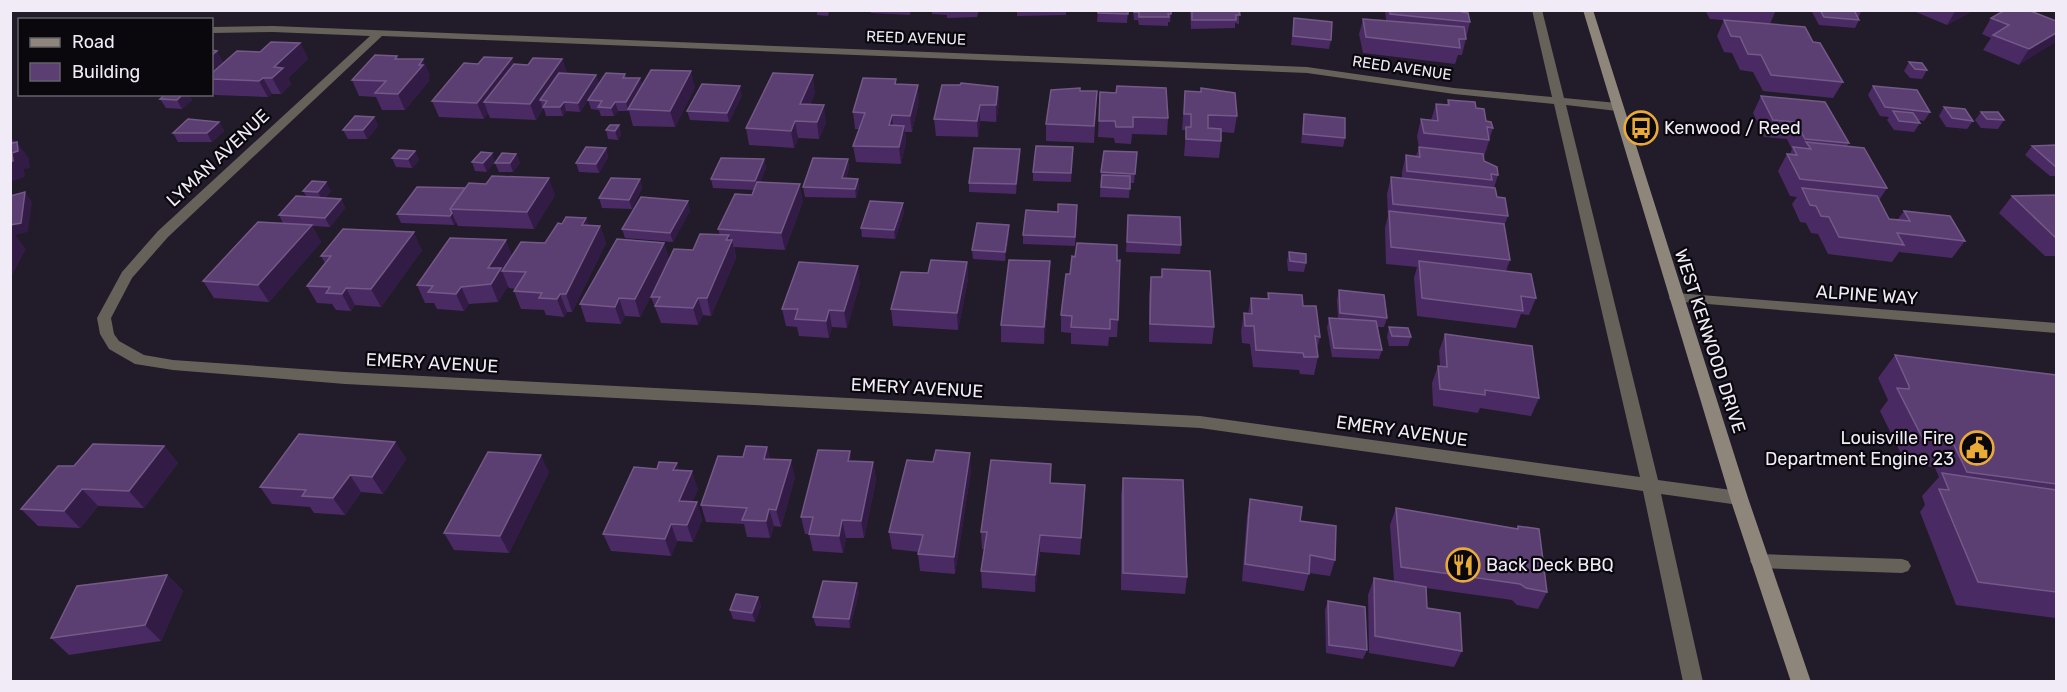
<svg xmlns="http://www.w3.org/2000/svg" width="2067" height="692" font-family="Rubik,sans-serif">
<rect width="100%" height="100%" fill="#221b2a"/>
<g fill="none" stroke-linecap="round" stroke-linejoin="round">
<path fill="#666159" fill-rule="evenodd" d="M 1759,554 L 1902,559 L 1908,561 L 1911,566 L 1908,571 L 1902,573 L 1759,568 L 1753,566 L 1750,561 L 1753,556 Z"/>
<g fill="#666159" fill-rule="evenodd">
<path d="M 1532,10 L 1542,10 L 1564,98 L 1617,103 L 1623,107 L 1617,111 L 1566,105 L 1658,480 L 1739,491 L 1745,493 L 1748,498 L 1745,503 L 1739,505 L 1661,494 L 1703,682 L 1683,682 L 1643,491 L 1200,428 L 345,384 L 173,370 L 135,364 L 109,349 L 100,334 L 97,318 L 122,272 L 158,231 L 370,36 L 273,32 L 212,33 L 212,27 L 273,26 L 1307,67 L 1454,88 L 1552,97 ZM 382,36 L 1307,73 L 1454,94 L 1554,104 L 1640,477 L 1200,416 L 345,372 L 173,360 L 144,355 L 119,341 L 114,334 L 111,318 L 132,278 L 168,237 Z"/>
<path d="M 1676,293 L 2056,323 L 2056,333 L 1671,301 L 1669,298 L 1671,295 Z"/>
</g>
<path fill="#8e867a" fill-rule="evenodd" d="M 1583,10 L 1593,10 L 1748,498 L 1811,682 L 1791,682 L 1730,498 Z"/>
</g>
<g fill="#4a2a62">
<path d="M 817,10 L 847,10 L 846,12 L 829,12 L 828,16 L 817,15 Z"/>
<path d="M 871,10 L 911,10 L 910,15 L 871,13 Z"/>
<path d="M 932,10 L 979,10 L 977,17 L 947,18 L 947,15 L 932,14 Z"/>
<path d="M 1017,10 L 1066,10 L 1066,15 L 1017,16 Z"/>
<path d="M 1098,10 L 1128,10 L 1127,23 L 1097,22 Z"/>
<path d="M 1133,10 L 1171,10 L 1170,22 L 1168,22 L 1168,26 L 1139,25 L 1138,20 L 1134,20 Z"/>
<path d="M 1190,10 L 1239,10 L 1239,24 L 1235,23 L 1235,28 L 1191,29 Z"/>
<path d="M 1385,10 L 1462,10 L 1462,12 L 1470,22 L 1462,55 L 1458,55 L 1455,64 L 1363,53 L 1359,34 L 1363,19 L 1386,20 Z"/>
<path d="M 1705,10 L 1776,10 L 1770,24 L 1710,19 Z"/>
<path d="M 1811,10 L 1862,10 L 1858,18 L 1859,20 L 1855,28 L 1819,25 Z"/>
<path d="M 1911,10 L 1974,10 L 1947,25 Z"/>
<path d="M 1294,18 L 1331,40 L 1329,49 L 1291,45 Z"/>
<path d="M 1991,18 L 2056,21 L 2019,65 L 1983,50 L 1991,38 L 1982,34 Z"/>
<path d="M 1724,20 L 1813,42 L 1843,82 L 1833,98 L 1763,91 L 1753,72 L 1740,70 L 1732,53 L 1724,52 L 1717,36 Z"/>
<path d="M 300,43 L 308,59 L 288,78 L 291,84 L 281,94 L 272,94 L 268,97 L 215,95 L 212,90 L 212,50 L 217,51 L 223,63 L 260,52 Z"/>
<path d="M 397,56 L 398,59 L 430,75 L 428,78 L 429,81 L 405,110 L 382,110 L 376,97 L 359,96 L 352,80 Z"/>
<path d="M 562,59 L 567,74 L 596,75 L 599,84 L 625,74 L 626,78 L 640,78 L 642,85 L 695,87 L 675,127 L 633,126 L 629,111 L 618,111 L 614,116 L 601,116 L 599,110 L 591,109 L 588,100 L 580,112 L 566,111 L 563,116 L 546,116 L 544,109 L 543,109 L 536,120 L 490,118 L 488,113 L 484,119 L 439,117 L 432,101 L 514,64 L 528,65 Z"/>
<path d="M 1909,62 L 1927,70 L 1922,79 L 1910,78 L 1904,71 Z"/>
<path d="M 896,79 L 896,84 L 919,101 L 912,132 L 905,132 L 906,142 L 901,164 L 856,162 L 853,146 L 859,129 L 855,129 L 853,112 Z"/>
<path d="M 1873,86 L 1930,112 L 1924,121 L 1918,120 L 1920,123 L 1914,132 L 1894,130 L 1887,120 L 1889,117 L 1880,116 L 1868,95 Z"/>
<path d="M 998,87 L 999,103 L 996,122 L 980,121 L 978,137 L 936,136 L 934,119 Z"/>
<path d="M 1080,91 L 1096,108 L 1094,143 L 1046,141 L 1046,124 Z"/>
<path d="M 1185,91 L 1237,116 L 1234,133 L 1221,132 L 1221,141 L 1219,158 L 1184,156 L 1186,130 L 1182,130 Z"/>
<path d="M 815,92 L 810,105 L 826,122 L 819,139 L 798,138 L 794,148 L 749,145 L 746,128 Z"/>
<path d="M 1100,92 L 1168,118 L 1167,135 L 1132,134 L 1131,144 L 1115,143 L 1114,138 L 1098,137 Z"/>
<path d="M 166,94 L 188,94 L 192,100 L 182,109 L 166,108 L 160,99 Z"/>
<path d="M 742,95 L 729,122 L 690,120 L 687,111 Z"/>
<path d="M 1761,96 L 1849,143 L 1847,146 L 1887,188 L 1879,200 L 1889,219 L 1898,219 L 1904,211 L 1965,241 L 1952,258 L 1899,252 L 1892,262 L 1828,254 L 1818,234 L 1811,233 L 1806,223 L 1800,222 L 1792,204 L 1797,197 L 1790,196 L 1778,171 L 1787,154 L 1790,154 L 1792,149 L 1787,139 L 1764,137 L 1753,113 Z"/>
<path d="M 1448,100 L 1476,108 L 1493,128 L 1484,157 L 1484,161 L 1498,175 L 1494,188 L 1497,197 L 1508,216 L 1504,226 L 1510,260 L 1506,271 L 1536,298 L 1529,315 L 1521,314 L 1516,328 L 1417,316 L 1414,278 L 1417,267 L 1386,264 L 1385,228 L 1388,216 L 1387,194 L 1391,177 L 1402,178 L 1402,172 L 1406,155 L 1416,156 L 1419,148 L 1417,136 L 1421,119 L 1431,120 L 1436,104 L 1447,105 Z"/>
<path d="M 1944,107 L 1973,121 L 1967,129 L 1946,127 L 1939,116 Z"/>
<path d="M 1981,112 L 2004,120 L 1998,129 L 1981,128 L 1975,120 Z"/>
<path d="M 1304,114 L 1345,138 L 1343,147 L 1301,143 Z"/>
<path d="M 374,117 L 378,126 L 367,139 L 348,139 L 343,130 Z"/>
<path d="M 219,122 L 224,131 L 212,142 L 178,142 L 173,133 Z"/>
<path d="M 619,125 L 621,134 L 618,140 L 608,139 L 606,130 Z"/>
<path d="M 2056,145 L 2056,176 L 2050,176 L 2025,155 L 2032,146 Z"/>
<path d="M 1073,147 L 1071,182 L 1033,181 L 1033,172 Z"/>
<path d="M 606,148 L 608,157 L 599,173 L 579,172 L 576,163 Z"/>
<path d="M 1020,149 L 1020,158 L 1016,194 L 969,192 L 969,183 Z"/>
<path d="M 415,151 L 419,160 L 412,168 L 396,167 L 392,158 Z"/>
<path d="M 481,152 L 487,172 L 475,171 L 472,162 Z"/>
<path d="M 1137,152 L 1134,183 L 1130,183 L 1129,198 L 1100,197 L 1101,172 Z"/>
<path d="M 516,154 L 520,163 L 513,172 L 499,172 L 495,163 Z"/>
<path d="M 764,159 L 766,168 L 760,182 L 803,201 L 785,250 L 734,247 L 736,258 L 711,316 L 703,315 L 698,325 L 661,323 L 651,297 L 693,250 L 720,235 L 718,229 L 752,195 L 754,190 L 713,188 L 711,179 Z"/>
<path d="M 848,159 L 849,168 L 846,179 L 858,179 L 859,188 L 856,198 L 805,197 L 803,187 Z"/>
<path d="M 640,179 L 642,188 L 632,209 L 602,208 L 599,198 Z"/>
<path d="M 303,191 L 331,191 L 325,198 L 341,199 L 345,208 L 330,227 L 312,226 L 321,242 L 269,302 L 214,298 L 203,281 L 283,223 L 279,215 L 307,197 Z"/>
<path d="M 555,195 L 534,229 L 458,226 L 456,222 L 454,225 L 401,223 L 397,214 Z"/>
<path d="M 2056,195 L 2056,256 L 2045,256 L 1999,213 L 2012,196 Z"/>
<path d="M 690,210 L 673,242 L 625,238 L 622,229 Z"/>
<path d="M 904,212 L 895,239 L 862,237 L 861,228 Z"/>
<path d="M 1077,215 L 1075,246 L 1023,244 L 1023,235 Z"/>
<path d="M 1128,215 L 1181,245 L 1180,254 L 1126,252 Z"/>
<path d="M 589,225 L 600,226 L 606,243 L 572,312 L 567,312 L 564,317 L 546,315 L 544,310 L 521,309 L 514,291 L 516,289 L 509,288 L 508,286 L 498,302 L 469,304 L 464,311 L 437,309 L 434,303 L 425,303 L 417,285 L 512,256 Z"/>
<path d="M 1009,234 L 1005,261 L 973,259 L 972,250 Z"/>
<path d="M 664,243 L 669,260 L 640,317 L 625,316 L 621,324 L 586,322 L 580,304 Z"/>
<path d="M 422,250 L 381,307 L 355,305 L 351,311 L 336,310 L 332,304 L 317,303 L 307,286 L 325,263 L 321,256 Z"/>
<path d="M 1289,252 L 1306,263 L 1304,272 L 1288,271 L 1287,261 Z"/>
<path d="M 1050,261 L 1050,279 L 1044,344 L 1001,342 L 1001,325 Z"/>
<path d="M 1117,261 L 1118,320 L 1117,337 L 1109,337 L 1108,346 L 1071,344 L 1071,333 L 1061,332 L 1061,315 L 1070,274 Z"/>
<path d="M 967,262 L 968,279 L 958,330 L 893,326 L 891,309 L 928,273 Z"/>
<path d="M 1162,269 L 1214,327 L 1212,344 L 1149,342 L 1149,294 L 1151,277 L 1161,277 Z"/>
<path d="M 860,283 L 847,328 L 832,327 L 829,338 L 799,336 L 797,327 L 786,326 L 782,309 Z"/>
<path d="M 1339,290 L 1387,318 L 1384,327 L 1377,327 L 1382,350 L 1379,359 L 1332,357 L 1327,328 L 1329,318 L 1338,319 L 1337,300 Z"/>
<path d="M 1268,293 L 1303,306 L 1320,337 L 1317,349 L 1318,357 L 1314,375 L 1300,374 L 1299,370 L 1253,367 L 1250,344 L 1242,343 L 1241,331 L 1244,313 L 1248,314 L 1251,298 L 1267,299 Z"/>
<path d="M 1389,327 L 1411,337 L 1408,346 L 1389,346 L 1387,337 Z"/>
<path d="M 1445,334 L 1539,398 L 1531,416 L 1480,408 L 1478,413 L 1433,406 L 1432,383 L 1438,366 L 1440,366 L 1439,351 Z"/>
<path d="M 1895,355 L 2056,375 L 2056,618 L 1956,605 L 1920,512 L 1925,505 L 1922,496 L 1939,477 L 1935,468 L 1904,460 L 1880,411 L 1888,400 L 1878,378 Z"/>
<path d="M 395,442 L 406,459 L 383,494 L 361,492 L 345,515 L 314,513 L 310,507 L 272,504 L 260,487 Z"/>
<path d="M 164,446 L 178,463 L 144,508 L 98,506 L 80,528 L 38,526 L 21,509 L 74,466 Z"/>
<path d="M 767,447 L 770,459 L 795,477 L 781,527 L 774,526 L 770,538 L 747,537 L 744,524 L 706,522 L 701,505 L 743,457 Z"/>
<path d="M 852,461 L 873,462 L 876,480 L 864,538 L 846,538 L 843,553 L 813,551 L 809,534 L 805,534 L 801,517 Z"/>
<path d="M 679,470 L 698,489 L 692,502 L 697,502 L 702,520 L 693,542 L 677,541 L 671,556 L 611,551 L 603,534 Z"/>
<path d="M 971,470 L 955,574 L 920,571 L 918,554 L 919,552 L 892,549 L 889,532 Z"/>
<path d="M 549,472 L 509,553 L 454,550 L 444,533 Z"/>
<path d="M 1123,478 L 1187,577 L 1185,594 L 1121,590 L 1121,495 Z"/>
<path d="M 1051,483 L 1085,485 L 1080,555 L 1040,552 L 1035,592 L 982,588 L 981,571 L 984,549 L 982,549 L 981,532 Z"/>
<path d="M 1250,499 L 1300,521 L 1335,560 L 1330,576 L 1309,573 L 1304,591 L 1242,581 L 1247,516 Z"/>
<path d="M 1396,508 L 1517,529 L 1518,526 L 1547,592 L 1538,609 L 1517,605 L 1512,600 L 1426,588 L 1427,608 L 1462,651 L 1454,667 L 1369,653 L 1368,595 L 1374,578 L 1394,581 L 1390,525 Z"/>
<path d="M 167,575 L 183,591 L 161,641 L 69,655 L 51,638 Z"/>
<path d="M 859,592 L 850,628 L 816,626 L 813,617 Z"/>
<path d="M 758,597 L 761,606 L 755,622 L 733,619 L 730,610 Z"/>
<path d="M 1328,601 L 1367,650 L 1363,659 L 1326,653 L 1325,610 Z"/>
</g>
<g fill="#321b45">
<path d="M 1956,10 L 1974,10 L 1947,25 Z"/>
<path d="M 2056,33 L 2056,42 L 2019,65 L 2029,49 Z"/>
<path d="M 300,43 L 308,59 L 288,78 L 291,84 L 281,94 L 272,78 L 274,67 Z"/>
<path d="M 217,51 L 226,67 L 212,78 L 212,55 Z"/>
<path d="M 512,58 L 518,74 L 484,102 L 488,113 L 484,119 L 477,103 Z"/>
<path d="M 423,59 L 430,75 L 428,78 L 429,81 L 405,110 L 398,94 Z"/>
<path d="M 562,59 L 567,75 L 547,101 L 540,100 L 543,109 L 536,120 L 530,104 Z"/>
<path d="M 691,71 L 695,87 L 675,127 L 670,111 Z"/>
<path d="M 596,75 L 599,84 L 580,112 L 578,103 Z"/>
<path d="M 813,75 L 815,92 L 803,121 L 800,104 Z"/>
<path d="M 263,78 L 272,94 L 268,97 L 259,81 Z"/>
<path d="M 640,78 L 643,87 L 628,109 L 628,111 L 626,102 Z"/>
<path d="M 918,85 L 919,101 L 912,132 L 910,116 Z"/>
<path d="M 740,86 L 742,95 L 729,122 L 727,113 Z"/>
<path d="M 998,87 L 999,103 L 996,122 L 996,105 Z"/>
<path d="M 183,94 L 188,94 L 192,100 L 182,109 L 177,100 Z"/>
<path d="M 564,102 L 566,111 L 563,116 L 560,107 Z"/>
<path d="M 615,102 L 618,111 L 614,116 L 611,108 Z"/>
<path d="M 824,105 L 826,122 L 819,139 L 817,122 Z"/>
<path d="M 980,105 L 980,121 L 978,137 L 977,121 Z"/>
<path d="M 892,115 L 894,132 L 889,125 Z"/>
<path d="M 374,117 L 378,126 L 367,139 L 363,130 Z"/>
<path d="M 795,121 L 798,138 L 794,148 L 791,131 Z"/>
<path d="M 219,122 L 224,131 L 212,142 L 207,133 Z"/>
<path d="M 619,125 L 621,134 L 618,140 L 615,131 Z"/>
<path d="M 904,126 L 906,142 L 901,164 L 899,147 Z"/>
<path d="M 10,135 L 17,144 L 17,142 L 29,158 L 30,168 L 24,169 L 25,177 L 10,182 L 12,143 Z"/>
<path d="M 606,148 L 608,157 L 599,173 L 596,164 Z"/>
<path d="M 1020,149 L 1020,158 L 1016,194 L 1016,184 Z"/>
<path d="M 415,151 L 419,160 L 412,168 L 408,159 Z"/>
<path d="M 492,153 L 495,162 L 487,172 L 483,163 Z"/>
<path d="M 516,154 L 520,163 L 513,172 L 510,163 Z"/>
<path d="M 764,159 L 766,168 L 757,190 L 755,181 Z"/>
<path d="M 848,159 L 849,168 L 843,188 L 842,178 Z"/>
<path d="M 549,178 L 555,195 L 534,229 L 527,212 Z"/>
<path d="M 640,179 L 642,188 L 632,209 L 629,200 Z"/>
<path d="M 858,179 L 859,188 L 856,198 L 855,189 Z"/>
<path d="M 326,182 L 331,191 L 322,201 L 318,192 Z"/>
<path d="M 800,184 L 803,201 L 785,250 L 781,233 Z"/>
<path d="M 25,192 L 32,202 L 28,232 L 15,235 L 26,249 L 10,279 L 10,225 Z"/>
<path d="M 341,199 L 345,208 L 330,227 L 325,218 Z"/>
<path d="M 688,201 L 690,210 L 673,242 L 670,233 Z"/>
<path d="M 903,203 L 904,212 L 895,239 L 894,230 Z"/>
<path d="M 452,213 L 456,222 L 454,225 L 450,216 Z"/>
<path d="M 586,218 L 592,235 L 582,225 Z"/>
<path d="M 312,225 L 321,242 L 269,302 L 258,285 Z"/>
<path d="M 1009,225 L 1009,234 L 1005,261 L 1005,252 Z"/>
<path d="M 600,226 L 606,243 L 572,312 L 566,294 Z"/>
<path d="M 414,232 L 422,250 L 381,307 L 371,289 Z"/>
<path d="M 729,235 L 731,244 L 732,240 L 736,258 L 711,316 L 707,298 Z"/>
<path d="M 506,240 L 513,257 L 502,271 L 508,286 L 498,302 L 491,284 L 488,268 Z"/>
<path d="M 664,243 L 669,260 L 640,317 L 635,299 Z"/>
<path d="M 1050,261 L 1050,279 L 1044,344 L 1044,327 Z"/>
<path d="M 967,262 L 968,279 L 958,330 L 957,313 Z"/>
<path d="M 858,266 L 860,283 L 847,328 L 844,311 Z"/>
<path d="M 461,287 L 469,304 L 464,311 L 456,294 Z"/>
<path d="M 346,288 L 355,305 L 351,311 L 342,294 Z"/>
<path d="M 560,294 L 567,312 L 564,317 L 557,299 Z"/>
<path d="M 619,298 L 625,316 L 621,324 L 615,307 Z"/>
<path d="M 698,298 L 703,315 L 698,325 L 693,308 Z"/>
<path d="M 829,310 L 832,327 L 829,338 L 826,321 Z"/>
<path d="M 395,442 L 406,459 L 383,494 L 372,477 Z"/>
<path d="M 164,446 L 178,463 L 144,508 L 129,491 Z"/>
<path d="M 767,447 L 772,465 L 764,459 Z"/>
<path d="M 850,451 L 853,469 L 848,461 Z"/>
<path d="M 970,453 L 971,470 L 955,574 L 954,557 Z"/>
<path d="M 541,455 L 549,472 L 509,553 L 500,536 Z"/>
<path d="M 791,460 L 795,477 L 781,527 L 776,510 Z"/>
<path d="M 873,462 L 876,480 L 864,538 L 861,521 Z"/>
<path d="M 677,463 L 682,480 L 673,470 Z"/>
<path d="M 692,471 L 698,489 L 685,518 L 679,501 Z"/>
<path d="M 350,475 L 361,492 L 345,515 L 333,498 Z"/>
<path d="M 82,489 L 98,506 L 80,528 L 64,511 Z"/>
<path d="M 697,502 L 702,520 L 693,542 L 687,525 Z"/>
<path d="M 769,509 L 774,526 L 770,538 L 766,521 Z"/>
<path d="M 842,520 L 846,538 L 843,553 L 839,536 Z"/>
<path d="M 671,524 L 677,541 L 671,556 L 665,539 Z"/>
<path d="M 1040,535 L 1040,552 L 1035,592 L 1035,575 Z"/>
<path d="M 167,575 L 183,591 L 161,641 L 145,625 Z"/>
<path d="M 857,583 L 859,592 L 850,628 L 849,619 Z"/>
<path d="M 758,597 L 761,606 L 755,622 L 752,613 Z"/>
</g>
<g fill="#5b3e72" stroke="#735987" stroke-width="1.5">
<path d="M 1098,10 L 1128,10 L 1128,14 L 1098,13 Z"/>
<path d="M 1134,10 L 1171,10 L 1171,14 L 1168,14 L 1169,17 L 1139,17 L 1139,12 L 1134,12 Z"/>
<path d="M 1192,10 L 1239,10 L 1240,15 L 1236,15 L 1236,20 L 1192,20 Z"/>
<path d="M 1390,10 L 1462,10 L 1462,12 L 1468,13 L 1470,22 L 1390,14 Z"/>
<path d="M 1820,10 L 1854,10 L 1859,20 L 1824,17 Z"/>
<path d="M 2005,10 L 2028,10 L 2056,21 L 2056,33 L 2029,49 L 1993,35 L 2009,25 L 1991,18 Z"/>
<path d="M 1294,18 L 1332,22 L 1331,40 L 1293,36 Z"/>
<path d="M 1363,19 L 1464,27 L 1466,39 L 1459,39 L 1460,48 L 1366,37 Z"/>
<path d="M 1724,20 L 1805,27 L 1813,42 L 1820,43 L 1843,82 L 1771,75 L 1761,55 L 1748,54 L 1740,37 L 1731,36 Z"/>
<path d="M 271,42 L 300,43 L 274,67 L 283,68 L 272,78 L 263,78 L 259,81 L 212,79 L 212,73 L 237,51 L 260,52 Z"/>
<path d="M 212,50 L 217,51 L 212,55 Z"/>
<path d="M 375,55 L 397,56 L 395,59 L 423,59 L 419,65 L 423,65 L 398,94 L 375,93 L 386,81 L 352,80 Z"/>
<path d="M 484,57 L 512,58 L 477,103 L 432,101 L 464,63 L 478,64 Z"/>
<path d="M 533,58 L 562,59 L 530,104 L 484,102 L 514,64 L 528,65 Z"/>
<path d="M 1909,62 L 1922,63 L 1927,70 L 1915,69 Z"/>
<path d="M 651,70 L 691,71 L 670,111 L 628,109 Z"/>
<path d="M 559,73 L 596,75 L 578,103 L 564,102 L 560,107 L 543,107 L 547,101 L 540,100 Z"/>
<path d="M 606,73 L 625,74 L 623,78 L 640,78 L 626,102 L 615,102 L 611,108 L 598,107 L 602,101 L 588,100 Z"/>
<path d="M 773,73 L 813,75 L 800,104 L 824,105 L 817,122 L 795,121 L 791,131 L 746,128 Z"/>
<path d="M 863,78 L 896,79 L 895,84 L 918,85 L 910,116 L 892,115 L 889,125 L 904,126 L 899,147 L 853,146 L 865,113 L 853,112 Z"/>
<path d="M 961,83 L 998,87 L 996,105 L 980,105 L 977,121 L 934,119 L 942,85 L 960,85 Z"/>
<path d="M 702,84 L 740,86 L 727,113 L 687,111 Z"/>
<path d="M 1117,86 L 1166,88 L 1168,118 L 1133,117 L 1133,127 L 1116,127 L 1115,121 L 1099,121 L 1100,92 L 1116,93 Z"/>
<path d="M 1873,86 L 1917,90 L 1930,112 L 1885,107 Z"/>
<path d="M 1080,88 L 1080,91 L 1097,91 L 1094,126 L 1046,124 L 1051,90 Z"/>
<path d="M 1201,88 L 1235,93 L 1237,116 L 1208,115 L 1208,128 L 1221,129 L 1221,141 L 1186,139 L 1186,127 L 1191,127 L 1191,114 L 1184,114 L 1185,91 L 1201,92 Z"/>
<path d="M 166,94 L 183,94 L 177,100 L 160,99 Z"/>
<path d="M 1761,96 L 1825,102 L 1849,143 L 1805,139 L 1796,122 L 1773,120 Z"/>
<path d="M 1448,100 L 1475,102 L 1476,108 L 1484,109 L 1486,121 L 1491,122 L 1493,128 L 1487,127 L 1489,140 L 1424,133 L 1421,119 L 1438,121 L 1436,104 L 1449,105 Z"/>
<path d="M 1944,107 L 1965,109 L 1973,121 L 1952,118 Z"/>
<path d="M 1893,111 L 1913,113 L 1920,123 L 1899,121 Z"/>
<path d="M 1981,112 L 1998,112 L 2004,120 L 1987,119 Z"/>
<path d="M 1304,114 L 1345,118 L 1345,138 L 1303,134 Z"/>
<path d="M 355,116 L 374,117 L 363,130 L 343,130 Z"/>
<path d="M 188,119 L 219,122 L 207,133 L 173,133 Z"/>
<path d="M 610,125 L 619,125 L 615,131 L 606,130 Z"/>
<path d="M 10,135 L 12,143 L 17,142 L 18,151 L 12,153 L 13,161 L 10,161 Z"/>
<path d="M 1806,142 L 1864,148 L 1887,188 L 1800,179 L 1787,154 L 1797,155 L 1793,147 L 1811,149 Z"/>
<path d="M 2056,145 L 2056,167 L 2032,146 Z"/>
<path d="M 1036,146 L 1073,147 L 1071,173 L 1033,172 Z"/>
<path d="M 586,147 L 606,148 L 596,164 L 576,163 Z"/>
<path d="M 1419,147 L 1483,154 L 1484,161 L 1497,167 L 1498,175 L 1491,174 L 1492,180 L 1407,171 L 1406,155 L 1420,157 Z"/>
<path d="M 974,148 L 1020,149 L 1016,184 L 969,183 Z"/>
<path d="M 399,150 L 415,151 L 408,159 L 392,158 Z"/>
<path d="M 1104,151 L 1137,152 L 1135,174 L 1101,172 Z"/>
<path d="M 481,152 L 492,153 L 483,163 L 472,162 Z"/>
<path d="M 502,153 L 516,154 L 510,163 L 495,163 Z"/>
<path d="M 721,158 L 764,159 L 755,181 L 711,179 Z"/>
<path d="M 813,158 L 848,159 L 842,178 L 858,179 L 855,189 L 803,187 Z"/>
<path d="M 1102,175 L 1130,176 L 1130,189 L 1101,187 Z"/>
<path d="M 492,176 L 549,178 L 527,212 L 450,209 L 469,183 L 486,184 Z"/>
<path d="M 1391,177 L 1495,188 L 1497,197 L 1505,198 L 1508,216 L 1393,204 Z"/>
<path d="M 611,178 L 640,179 L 629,200 L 599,198 Z"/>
<path d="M 312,181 L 326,182 L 318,192 L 303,191 Z"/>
<path d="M 757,182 L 800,184 L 781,233 L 718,229 L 735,194 L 752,195 Z"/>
<path d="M 417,187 L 465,188 L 450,209 L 452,213 L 450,216 L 397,214 Z"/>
<path d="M 1802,188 L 1877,196 L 1889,219 L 1910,221 L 1904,211 L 1950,216 L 1965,241 L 1897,233 L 1904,245 L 1839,237 L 1829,217 L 1821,216 L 1816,206 L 1810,205 Z"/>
<path d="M 25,192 L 21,223 L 10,225 L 10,196 Z"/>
<path d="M 2056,195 L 2056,238 L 2012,196 Z"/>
<path d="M 296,196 L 341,199 L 325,218 L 279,215 Z"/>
<path d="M 641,197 L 688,201 L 670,233 L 622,229 Z"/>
<path d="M 870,201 L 903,203 L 894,230 L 861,228 Z"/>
<path d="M 1058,204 L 1077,205 L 1075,237 L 1023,235 L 1026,210 L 1058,212 Z"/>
<path d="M 1389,211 L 1504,224 L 1510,260 L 1391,247 Z"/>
<path d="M 1128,215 L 1180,217 L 1181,245 L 1127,242 Z"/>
<path d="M 566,217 L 586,218 L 582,225 L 600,226 L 566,294 L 560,294 L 557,299 L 539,298 L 542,293 L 514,291 L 526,272 L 502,271 L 521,242 L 545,243 L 558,223 L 562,224 Z"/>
<path d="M 258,222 L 312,225 L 258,285 L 203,281 Z"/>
<path d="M 977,223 L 1009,225 L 1005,252 L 972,250 Z"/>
<path d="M 343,229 L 414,232 L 371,289 L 346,288 L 342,294 L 326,293 L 330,287 L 307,286 L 331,256 L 321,256 Z"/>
<path d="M 700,234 L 729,235 L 726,240 L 732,240 L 707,298 L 698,298 L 693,308 L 655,306 L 660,297 L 651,297 L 674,249 L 693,250 Z"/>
<path d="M 450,238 L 506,240 L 488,268 L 501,268 L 491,284 L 461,287 L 456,294 L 428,292 L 433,286 L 417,285 Z"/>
<path d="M 617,239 L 664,243 L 635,299 L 619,298 L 615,307 L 580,304 Z"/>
<path d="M 1077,243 L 1117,245 L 1117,261 L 1120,260 L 1118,320 L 1110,319 L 1110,329 L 1071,327 L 1072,316 L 1061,315 L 1066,274 L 1070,274 L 1072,256 L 1075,257 Z"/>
<path d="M 1289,252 L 1306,254 L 1306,263 L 1290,261 Z"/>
<path d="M 931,260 L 967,262 L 957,313 L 891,309 L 901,272 L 928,273 Z"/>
<path d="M 1009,260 L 1050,261 L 1044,327 L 1001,325 Z"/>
<path d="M 1419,261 L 1531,274 L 1536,298 L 1521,296 L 1523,311 L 1422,298 Z"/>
<path d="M 799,262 L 858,266 L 844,311 L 829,310 L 826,321 L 795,319 L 798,309 L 782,309 Z"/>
<path d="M 1162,269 L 1210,271 L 1214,327 L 1150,324 L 1151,277 L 1162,277 Z"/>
<path d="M 1339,290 L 1384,295 L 1387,318 L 1340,313 Z"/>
<path d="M 1268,293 L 1302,295 L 1303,306 L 1316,306 L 1320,337 L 1315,336 L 1318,357 L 1304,357 L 1303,353 L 1256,350 L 1254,326 L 1245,326 L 1244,313 L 1252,314 L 1251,298 L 1269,299 Z"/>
<path d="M 1329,318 L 1376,321 L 1382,350 L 1334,348 Z"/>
<path d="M 1389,327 L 1408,328 L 1411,337 L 1392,336 Z"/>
<path d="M 1445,334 L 1532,346 L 1539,398 L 1485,390 L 1485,395 L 1440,389 L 1438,366 L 1447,367 Z"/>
<path d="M 1895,355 L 2056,375 L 2056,484 L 1967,472 L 1954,445 L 1922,437 L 1897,388 L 1909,389 L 1909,386 Z"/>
<path d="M 299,434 L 395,442 L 372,477 L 350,475 L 333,498 L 302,496 L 306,490 L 260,487 Z"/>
<path d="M 93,444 L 164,446 L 129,491 L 82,489 L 64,511 L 21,509 L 58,466 L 74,466 Z"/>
<path d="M 746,446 L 767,447 L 764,459 L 791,460 L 776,510 L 769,509 L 766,521 L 742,520 L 747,508 L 701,505 L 718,456 L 743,457 Z"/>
<path d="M 818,450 L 850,451 L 848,461 L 873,462 L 861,521 L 842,520 L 839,536 L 809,534 L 813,517 L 801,517 Z"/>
<path d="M 936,450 L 970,453 L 954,557 L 918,554 L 923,535 L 889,532 L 907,460 L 933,462 Z"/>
<path d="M 488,452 L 541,455 L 500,536 L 444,533 Z"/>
<path d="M 991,460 L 1051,464 L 1050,483 L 1085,485 L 1081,538 L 1040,535 L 1035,575 L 981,571 L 987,532 L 981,532 Z"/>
<path d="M 659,462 L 677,463 L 673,470 L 692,471 L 679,501 L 697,502 L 687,525 L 671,524 L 665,539 L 603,534 L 634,467 L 657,469 Z"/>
<path d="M 1942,473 L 2056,490 L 2056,592 L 1978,582 L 1939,489 L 1949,490 Z"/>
<path d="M 1123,478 L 1183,480 L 1187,577 L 1123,573 Z"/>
<path d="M 1250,499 L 1302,507 L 1300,521 L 1336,526 L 1335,560 L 1310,555 L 1309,574 L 1245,564 Z"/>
<path d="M 1396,508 L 1518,529 L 1518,526 L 1539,529 L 1547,592 L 1526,588 L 1520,584 L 1401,567 Z"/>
<path d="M 167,575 L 145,625 L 51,638 L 77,586 Z"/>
<path d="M 1374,578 L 1426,587 L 1427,608 L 1460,613 L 1462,651 L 1375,636 Z"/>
<path d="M 823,581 L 857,583 L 849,619 L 813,617 Z"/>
<path d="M 736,594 L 758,597 L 752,613 L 730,610 Z"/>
<path d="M 1328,601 L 1365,607 L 1367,650 L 1329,645 Z"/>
</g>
<defs>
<g id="bus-ring" transform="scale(1.725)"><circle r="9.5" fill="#0a070d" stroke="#e9ab38" stroke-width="1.5"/><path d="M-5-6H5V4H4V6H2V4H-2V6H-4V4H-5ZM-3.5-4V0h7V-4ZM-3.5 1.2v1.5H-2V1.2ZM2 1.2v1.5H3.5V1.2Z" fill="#e9ab38"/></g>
<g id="civic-ring" transform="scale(1.725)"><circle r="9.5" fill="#0a070d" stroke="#e9ab38" stroke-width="1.5"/><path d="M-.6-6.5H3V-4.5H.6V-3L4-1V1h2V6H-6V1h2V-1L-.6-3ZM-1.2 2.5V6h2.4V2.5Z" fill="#e9ab38"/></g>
<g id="restaurant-ring" transform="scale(1.725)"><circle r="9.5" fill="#0a070d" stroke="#e9ab38" stroke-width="1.5"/><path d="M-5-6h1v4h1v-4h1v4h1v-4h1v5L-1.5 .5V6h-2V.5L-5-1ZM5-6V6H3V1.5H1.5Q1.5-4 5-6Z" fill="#e9ab38"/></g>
</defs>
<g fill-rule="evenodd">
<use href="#bus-ring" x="1641" y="128"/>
<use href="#civic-ring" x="1977" y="448"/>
<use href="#restaurant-ring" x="1463" y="565"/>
</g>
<g text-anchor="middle" stroke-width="4.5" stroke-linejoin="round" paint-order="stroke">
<g font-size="15" fill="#f0ebf6" stroke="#0a070d">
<text transform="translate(916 38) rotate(2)" y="5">REED AVENUE</text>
<text transform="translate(1402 68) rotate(8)" y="5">REED AVENUE</text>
</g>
<g font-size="18" fill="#f0ebf6" stroke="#0a070d" text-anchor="start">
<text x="1664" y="134">Kenwood / Reed</text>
<text x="1954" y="444" text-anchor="end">Louisville Fire<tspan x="1954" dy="21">Department Engine 23</tspan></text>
<text x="1486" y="571">Back Deck BBQ</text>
</g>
<g font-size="18" fill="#f0ebf6" stroke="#0a070d">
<text transform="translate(218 158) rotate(-43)" y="6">LYMAN AVENUE</text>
<text transform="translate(1867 295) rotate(4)" y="6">ALPINE WAY</text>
<text transform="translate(1710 341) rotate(72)" y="6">WEST KENWOOD DRIVE</text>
<text transform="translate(432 363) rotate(3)" y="6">EMERY AVENUE</text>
<text transform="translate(917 388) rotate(3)" y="6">EMERY AVENUE</text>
<text transform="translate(1402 431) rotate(8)" y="6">EMERY AVENUE</text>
</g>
</g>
<rect width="2067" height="692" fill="none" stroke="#f0ebf6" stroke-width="24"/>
<rect x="18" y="18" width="195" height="78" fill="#0a070d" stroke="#66626a" stroke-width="1.5"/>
<rect x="30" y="38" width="30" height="9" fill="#8e867a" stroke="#66626a" stroke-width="1.5"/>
<text x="72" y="48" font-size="18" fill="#f0ebf6">Road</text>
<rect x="30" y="63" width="30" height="18" fill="#5b3e72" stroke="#66626a" stroke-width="1.5"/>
<text x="72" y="78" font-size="18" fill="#f0ebf6">Building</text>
</svg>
